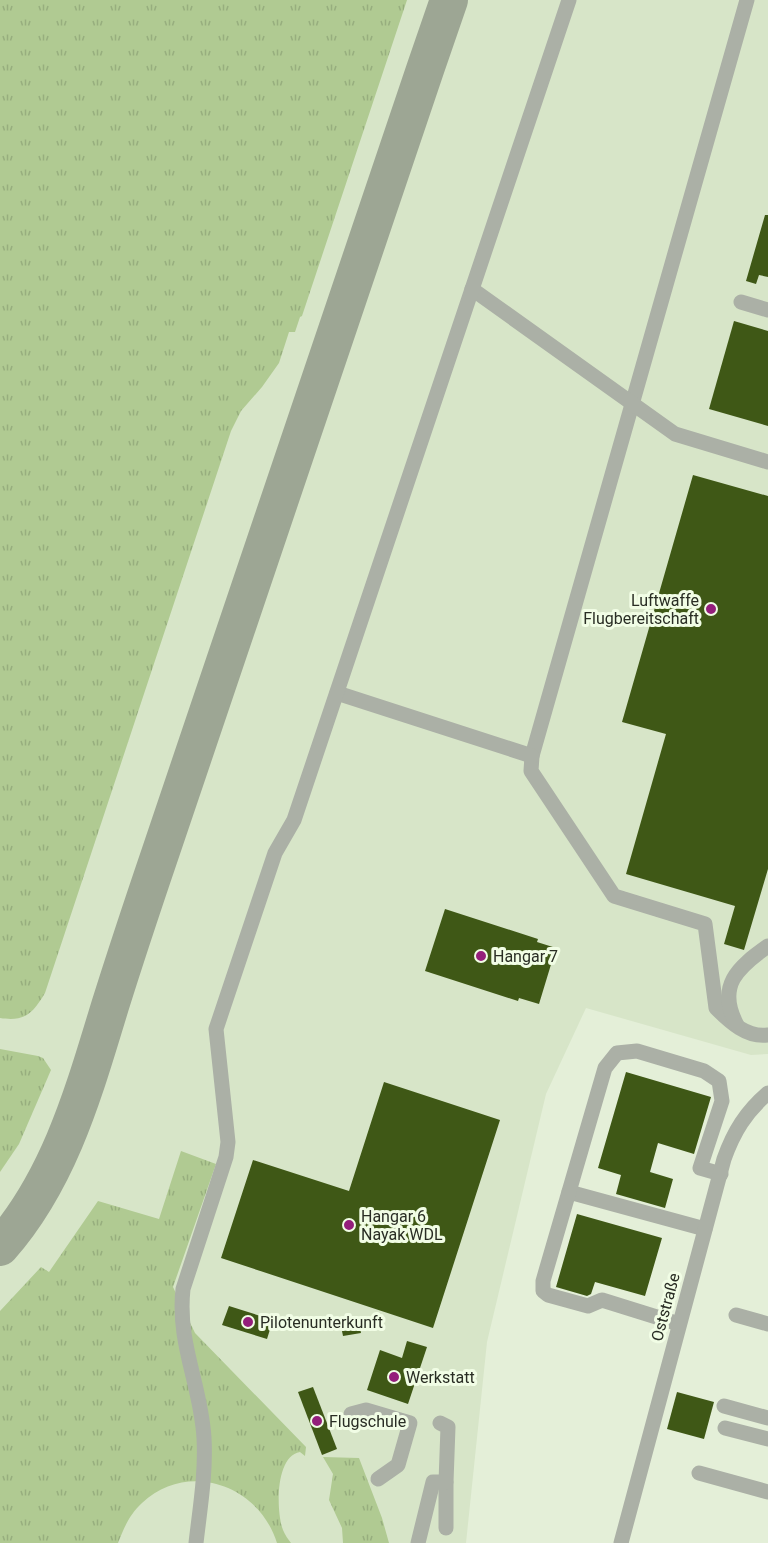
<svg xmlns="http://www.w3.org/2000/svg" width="768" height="1543" font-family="Roboto,sans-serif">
<defs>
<pattern id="grass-tufts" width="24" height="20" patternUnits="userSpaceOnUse" patternTransform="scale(1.5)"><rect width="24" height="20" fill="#b0ca92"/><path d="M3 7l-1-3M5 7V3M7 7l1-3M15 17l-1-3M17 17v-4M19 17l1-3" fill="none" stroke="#97ae7e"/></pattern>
</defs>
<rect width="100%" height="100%" fill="#e4efd8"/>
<path fill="#d7e5c8" d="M 0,0 L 768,0 L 768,1054 L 751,1055 L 586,1008 L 546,1094 L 487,1342 L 466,1543 L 0,1543 Z"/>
<g fill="url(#grass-tufts)">
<path d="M 0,0 L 407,0 L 302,316 L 300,317 L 295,332 L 289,332 L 279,363 L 262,387 L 241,411 L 231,431 L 45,993 C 33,1013 25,1022 0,1018 Z"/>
<path d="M 0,1049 L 38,1056 L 43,1058 L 51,1070 L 19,1144 L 0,1172 Z"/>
<path d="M 181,1151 L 216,1164 L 173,1287 L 195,1333 L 306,1447 L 305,1456 L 300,1452 C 275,1456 276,1512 283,1530 C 285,1535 288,1539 291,1543 L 277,1543 C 259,1485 188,1460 142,1503 C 129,1515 124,1528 118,1543 L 0,1543 L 0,1311 L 41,1267 L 49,1272 L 98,1201 L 159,1219 Z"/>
<path d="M 323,1457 L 359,1458 L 382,1518 L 389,1543 L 343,1543 L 342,1528 L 329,1500 L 333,1474 Z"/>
</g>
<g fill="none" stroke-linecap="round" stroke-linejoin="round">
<path stroke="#9da694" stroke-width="38" d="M 0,1247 C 60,1179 84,1091 110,1006 C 126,955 143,904 160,854 C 256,569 351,284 449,0"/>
</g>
<g fill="#3f5816">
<path d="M 765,215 L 768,215 L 768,277 L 759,275 L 756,284 L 746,281 Z"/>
<path d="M 734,321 L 768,331 L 768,426 L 709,409 Z"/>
<path d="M 693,475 L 768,496 L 768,869 L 744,950 L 724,944 L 735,906 L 626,874 L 666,734 L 622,722 Z"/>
<path d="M 445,909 L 538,939 L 537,942 L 556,948 L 539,1004 L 519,998 L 518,1001 L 425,971 Z"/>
<path d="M 626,1072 L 711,1097 L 694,1154 L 658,1143 L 650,1172 L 673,1179 L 665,1208 L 616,1194 L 621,1175 L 598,1168 Z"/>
<path d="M 384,1082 L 500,1120 L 433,1328 L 221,1258 L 253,1160 L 349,1191 Z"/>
<path d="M 577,1214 L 662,1238 L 645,1296 L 595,1282 L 591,1294 L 587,1296 L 556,1287 Z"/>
<path d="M 229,1306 L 273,1320 L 267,1339 L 222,1325 Z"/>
<path d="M 358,1318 L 361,1333 L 343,1336 L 340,1321 Z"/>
<path d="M 407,1341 L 427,1347 L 408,1404 L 367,1390 L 380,1350 L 402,1358 Z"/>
<path d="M 313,1387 L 337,1449 L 322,1455 L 298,1392 Z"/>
<path d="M 677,1392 L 714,1402 L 704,1439 L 667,1429 Z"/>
</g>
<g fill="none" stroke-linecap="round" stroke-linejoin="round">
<g stroke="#abb0a6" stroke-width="15">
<path d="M 747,0 L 532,756 L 531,771 L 614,896 L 705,924 L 716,1008 C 730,1022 747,1038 768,1035"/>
<path d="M 472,289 L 675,434 L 768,462"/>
<path d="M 741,302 L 768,310"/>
<path d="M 337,693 L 532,756"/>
<path d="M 737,1025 C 716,986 738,967 768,946"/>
<path d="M 569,1192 L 705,1229"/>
<path d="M 736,1315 L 768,1324"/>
<path d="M 679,1324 L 602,1300 L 588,1306 L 548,1295 L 543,1291 L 543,1281 L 605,1068 L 617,1053 L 637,1051 L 704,1071 L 719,1081 L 722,1101 L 700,1168 L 721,1174"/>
<path d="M 724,1406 L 768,1418"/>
<path d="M 351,1414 L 366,1410 L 410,1423 L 398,1465 L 378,1479"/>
<path d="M 725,1428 L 768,1439"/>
<path d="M 699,1473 L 768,1492"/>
<path d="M 446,1528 L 446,1482"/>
<path d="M 196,1543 C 200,1508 206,1473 204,1438 C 201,1385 177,1344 183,1289 L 226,1157 L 228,1142 L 216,1029 L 275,853 L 294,820 L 569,0"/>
<path d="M 418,1543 L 433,1482 L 446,1482 L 448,1427 L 440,1423"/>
<path d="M 621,1543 L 724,1159 C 734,1131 746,1112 768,1093"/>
</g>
</g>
<g fill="#941e7b" stroke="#f1fde5" stroke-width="2">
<circle cx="711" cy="609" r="6"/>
<circle cx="481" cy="956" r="6"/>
<circle cx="349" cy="1225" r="6"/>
<circle cx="248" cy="1322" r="6"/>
<circle cx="394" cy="1377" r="6"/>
<circle cx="317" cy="1421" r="6"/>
</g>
<g text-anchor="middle" stroke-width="6" stroke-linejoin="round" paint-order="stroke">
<g font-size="16" fill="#292d24" stroke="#f1fde5" text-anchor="start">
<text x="699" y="606" text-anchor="end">Luftwaffe<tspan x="699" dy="18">Flugbereitschaft</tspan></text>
<text x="493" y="962">Hangar 7</text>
<text x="361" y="1222">Hangar 6<tspan x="361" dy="18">Nayak WDL</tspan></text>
<text x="260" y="1328">Pilotenunterkunft</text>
<text x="406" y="1383">Werkstatt</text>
<text x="329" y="1427">Flugschule</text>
</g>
<g font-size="16" fill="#292d24" stroke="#f1fde5">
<text transform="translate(665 1307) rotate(-75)" y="6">Oststraße</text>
</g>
</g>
</svg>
